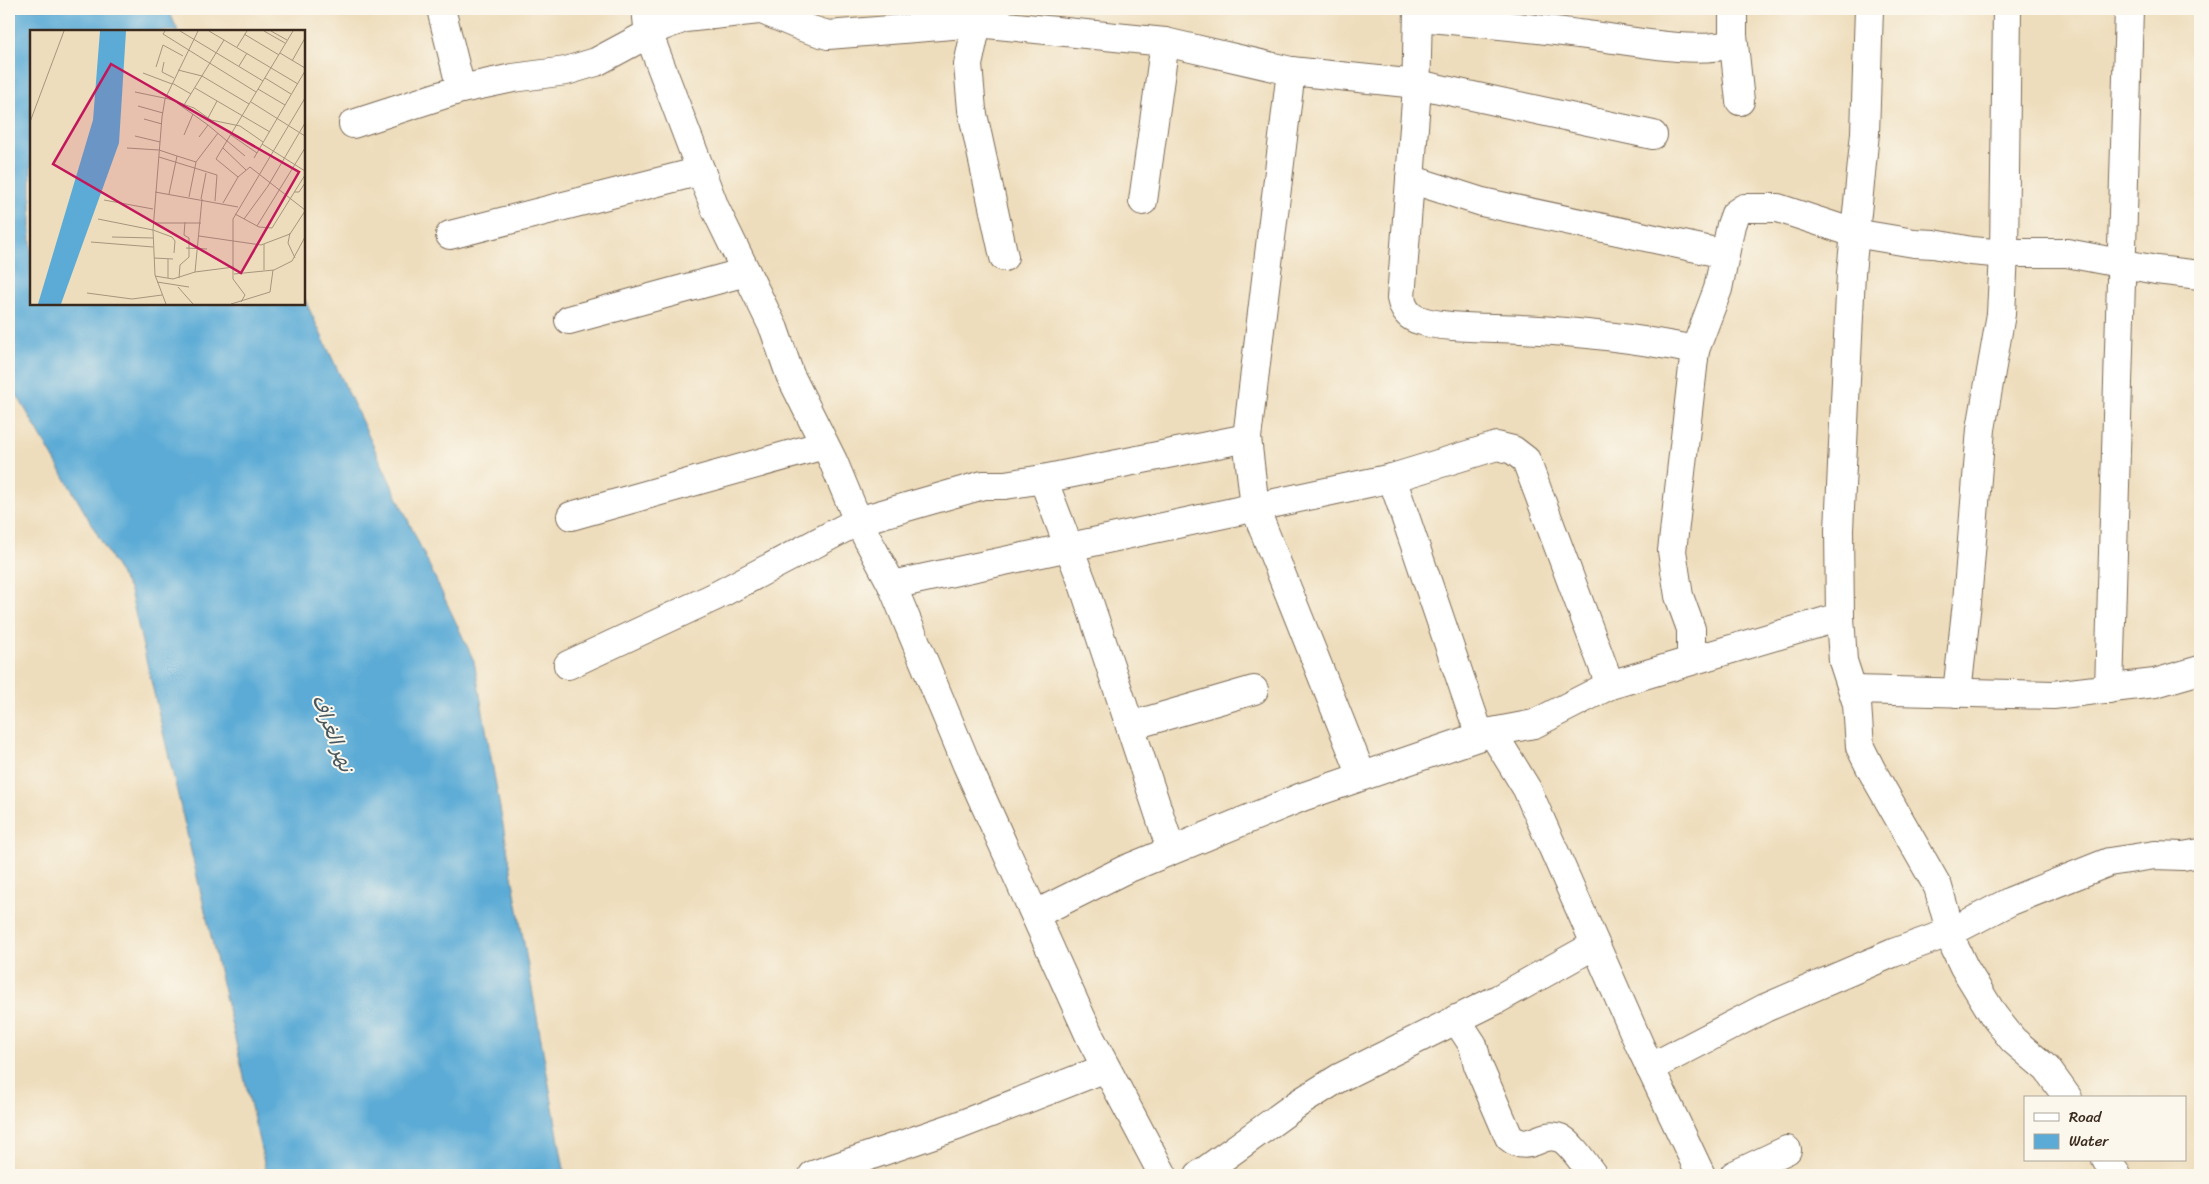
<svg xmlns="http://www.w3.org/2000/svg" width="2209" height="1184" font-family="Sriracha,'Playpen Sans Arabic',sans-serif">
<rect width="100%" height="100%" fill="#fbf7ec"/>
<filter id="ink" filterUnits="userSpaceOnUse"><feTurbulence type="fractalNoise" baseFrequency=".02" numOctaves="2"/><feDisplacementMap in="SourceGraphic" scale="10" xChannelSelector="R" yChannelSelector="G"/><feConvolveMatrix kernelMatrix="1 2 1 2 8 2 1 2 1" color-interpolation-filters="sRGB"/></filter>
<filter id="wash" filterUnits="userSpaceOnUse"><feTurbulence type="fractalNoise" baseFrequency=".0096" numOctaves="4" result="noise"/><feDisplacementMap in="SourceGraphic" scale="20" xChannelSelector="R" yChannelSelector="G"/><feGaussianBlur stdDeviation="1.12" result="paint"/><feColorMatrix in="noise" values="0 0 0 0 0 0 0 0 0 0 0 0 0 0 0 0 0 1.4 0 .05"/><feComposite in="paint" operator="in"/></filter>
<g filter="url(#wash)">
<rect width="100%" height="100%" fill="#eeddbc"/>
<path fill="#5cabd6" stroke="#4c6a7a" d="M 9,9 L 168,9 L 178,31 L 31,31 L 31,304 L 304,304 L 304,298 L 474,661 L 565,1175 L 267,1175 L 130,591 L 9,381 Z"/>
</g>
<g filter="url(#ink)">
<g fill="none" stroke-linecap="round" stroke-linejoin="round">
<g stroke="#7a6955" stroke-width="30">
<g id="minor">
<path d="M 441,9 L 461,89"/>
<path d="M 646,9 L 649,35 L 715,208 L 774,329 L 790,375 L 833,461 L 858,521 L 892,585 L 967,765 L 1091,1039 L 1163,1175"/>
<path d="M 1418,9 L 1416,101 L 1401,298 C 1403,308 1408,317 1419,320 C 1444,329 1493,327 1521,329 C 1582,332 1635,338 1695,350"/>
<path d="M 1733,9 L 1733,35 L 1740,101"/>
<path d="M 1869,9 L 1865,133 L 1851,273 L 1839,530 L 1840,617 L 1843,661 L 1857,704 L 1860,747 L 1872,771 L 1938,887 L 1955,948 L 1964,967 L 1994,1016 L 2013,1040 L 2047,1069 L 2068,1098"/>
<path d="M 762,10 L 805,28 L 828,35 L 977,23 L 1165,42 L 1291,71 L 1417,84 L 1653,135"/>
<path d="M 1418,17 C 1471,22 1525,27 1578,34 C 1625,39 1688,55 1734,44"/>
<path d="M 977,23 L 968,65 L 972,110 L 1004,257"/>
<path d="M 1291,71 L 1247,438 L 1255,508 L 1362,776"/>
<path d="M 353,124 L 461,89 L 513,78 L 566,71 L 596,62 L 663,26 L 685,18 L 770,9"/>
<path d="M 1410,179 L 1482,202 L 1725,254"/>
<path d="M 1143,201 L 1165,42"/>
<path d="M 450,235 L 701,171"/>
<path d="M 569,320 L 746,272"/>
<path d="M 1392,478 L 1480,736"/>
<path d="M 1043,479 L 1247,438"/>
<path d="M 571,516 L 824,445"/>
<path d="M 892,585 L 1392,478 L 1497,446 L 1513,450 L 1526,460 L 1610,685"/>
<path d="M 1691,660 L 1691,629 L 1679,596 L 1672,551 L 1695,350 L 1718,289 L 1731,225 L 1735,214 L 1744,208 L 1778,208 L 1854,233 L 1914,243 L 1934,244 L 1971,251 L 1994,253 L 2067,253 L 2156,270 L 2200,275"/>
<path d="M 568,665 L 714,597 L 858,521 L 983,485 L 1005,485 L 1043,479 L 1084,587 L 1171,850"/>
<path d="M 2109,689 L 2129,9"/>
<path d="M 1854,690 L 2053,695 L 2155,683 L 2200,670"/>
<path d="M 1957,693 L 1967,602 L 1981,429 L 2001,314 L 2004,253 L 2007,9"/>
<path d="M 1130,726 L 1254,690"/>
<path d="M 1492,732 L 1527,789 L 1640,1046 L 1701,1175"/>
<path d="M 1036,914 L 1124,870 L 1302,797 L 1492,732 L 1534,724 L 1610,685 L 1840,617"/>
<path d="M 1456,1019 L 1473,1045 L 1478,1065 L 1509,1137 C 1530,1155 1540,1130 1560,1138 C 1570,1142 1586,1166 1593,1175"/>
<path d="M 1650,1068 L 1765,1008 L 1893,953 L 1951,932 L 2011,901 L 2109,862 L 2155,855 L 2183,856 L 2200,853"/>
<path d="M 2106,1160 L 2117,1175"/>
<path d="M 813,1175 L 957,1126 L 1106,1068"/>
<path d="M 1199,1175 L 1299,1103 L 1339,1078 L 1498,999 L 1595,945"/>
<path d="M 1734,1175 L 1787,1150"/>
</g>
</g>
<use href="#minor" stroke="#fff" stroke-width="28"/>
</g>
</g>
<g text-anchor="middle" stroke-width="4" stroke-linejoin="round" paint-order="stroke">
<g font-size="20" font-style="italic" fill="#47575e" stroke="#fbf7ec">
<text transform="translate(333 733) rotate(69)" y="7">نهر الغراف</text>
</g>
</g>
<g transform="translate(30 30)">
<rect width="275" height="275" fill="#eeddbc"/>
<path d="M 70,1 L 96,1 L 89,113 L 31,274 L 8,274 L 63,90 Z" fill="#5cabd6"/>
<path fill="none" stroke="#a6957d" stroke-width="1" d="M 135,1 L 133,4 L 226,62M 150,1 L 233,51M 179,1 L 268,54M 234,1 L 255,13M 241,1 L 257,10M 214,4 L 249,25M 207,17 L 217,1M 250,23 L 275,38M 262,31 L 275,8M 134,32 L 132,42 L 144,48M 209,36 L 217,23M 126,37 L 133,15 L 153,26M 148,40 L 172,46 L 219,74M 113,43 L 142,54M 235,48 L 261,64M 142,53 L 161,64M 165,58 L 240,102M 228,59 L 255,75M 105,62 L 139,69 L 164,78 L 181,90 L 210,96 L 233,112M 221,72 L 275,106M 147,73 L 178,95 L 215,126M 154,75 L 194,10M 108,76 L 133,83M 178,88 L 187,71M 114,89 L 132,94M 0,92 L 34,1M 154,105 L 163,84M 201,105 L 227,123M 105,106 L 130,112M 169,107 L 178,95M 232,114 L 275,141M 97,118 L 129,120 L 147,126 L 139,164M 193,118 L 216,140M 147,126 L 166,132M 129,127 L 187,145 L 185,171M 224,128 L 275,41M 208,147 L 186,129 L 263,1M 125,162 L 208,177M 264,162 L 269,162 L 275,153M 159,167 L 166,132 L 188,103M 171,169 L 176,143M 74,170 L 123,179M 193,173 L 208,147 L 220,137 L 275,180M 205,184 L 229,197 L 242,198 L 275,145M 68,189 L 123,200 L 142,207 L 145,211 L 144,223M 214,189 L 238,156 L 275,93M 123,193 L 171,193M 227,196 L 275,118M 260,203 L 258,213 L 265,228M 169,206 L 231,215 L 260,204 L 275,181M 82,207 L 123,208M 61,212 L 123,217M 156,218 L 177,219M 124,228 L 143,229M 234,240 L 234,214M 165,242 L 204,237M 204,244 L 244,240 L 262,231 L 275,207M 125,246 L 143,249 L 165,242 L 172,169M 138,248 L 138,229M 149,248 L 150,235 L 159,227 L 159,208 L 154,205 L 155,192M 127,252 L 159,257M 148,257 L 163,274M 57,263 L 102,269 L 132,265M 211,272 L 215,265 L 203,249 L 203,189 L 275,68M 136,274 L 125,245 L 123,200 L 132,87 L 135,69 L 168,1M 201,274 L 240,262 L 243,240"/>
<path fill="#c2185b" fill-opacity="0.15" stroke="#c2185b" stroke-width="2.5" d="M 81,34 L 269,142 L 211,243 L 23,134 Z"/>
<rect width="275" height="275" fill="none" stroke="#3b2a1e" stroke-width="2.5"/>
</g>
<rect width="2209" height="1184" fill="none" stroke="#fbf7ec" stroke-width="30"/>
<rect x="2024" y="1096" width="162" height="65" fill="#fbf7ec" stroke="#aea59a"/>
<rect x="2034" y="1113" width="25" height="8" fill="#ffffff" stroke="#aea59a"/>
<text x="2069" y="1122" font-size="15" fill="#3b2a1e">Road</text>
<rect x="2034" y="1134" width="25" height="15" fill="#5cabd6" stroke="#aea59a"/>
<text x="2069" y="1146" font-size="15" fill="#3b2a1e">Water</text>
</svg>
